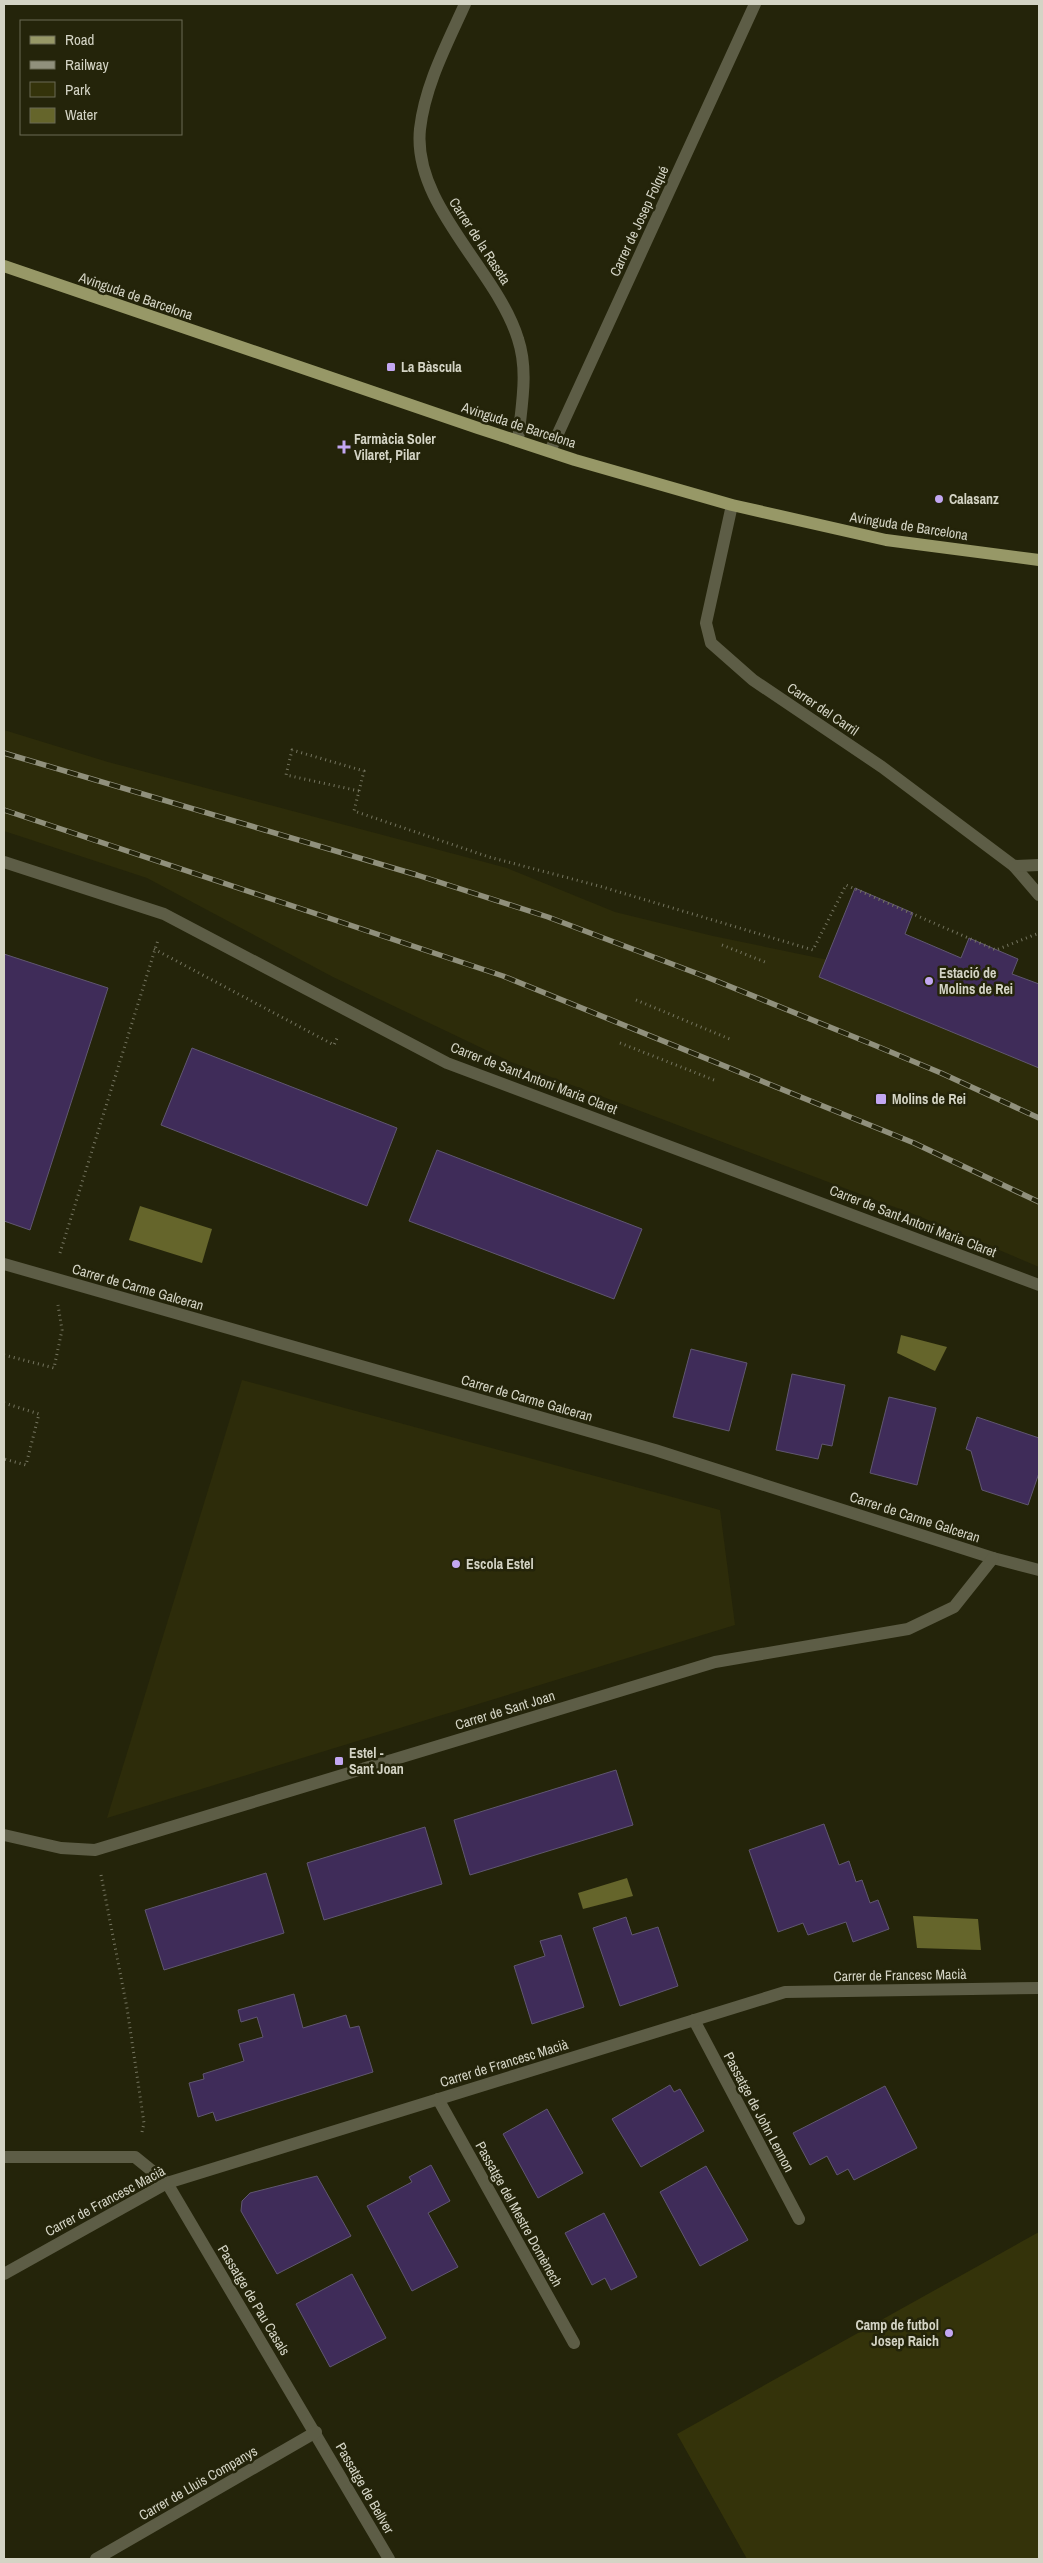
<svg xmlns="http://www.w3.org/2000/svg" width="1043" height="2563" font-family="'Archivo Narrow',sans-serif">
<rect width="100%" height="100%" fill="#24240a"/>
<g fill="#2d2c0a">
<path d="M 4,730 L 108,762 L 507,868 L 615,912 L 713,936 L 896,974 L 976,999 L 1039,1030 L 1039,1267 L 921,1217 L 511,1062 L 333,977 L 147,878 L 4,831 Z"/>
<path d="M 242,1380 L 720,1510 L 735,1625 L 107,1818 Z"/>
</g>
<path fill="#34330a" d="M 1039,2232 L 1039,2559 L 747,2559 L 677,2434 Z"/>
<g fill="#65652b">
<path d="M 140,1206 L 212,1229 L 202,1263 L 129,1240 Z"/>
<path d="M 901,1335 L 947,1347 L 935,1371 L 897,1353 Z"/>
<path d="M 627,1878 L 633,1896 L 583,1909 L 578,1893 Z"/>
<path d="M 913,1916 L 978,1919 L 981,1950 L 917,1948 Z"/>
</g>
<g fill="#3f2c59" stroke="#605770">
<path d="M 855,888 L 913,913 L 905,934 L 961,958 L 969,938 L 1018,959 L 1012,974 L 1039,984 L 1039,1068 L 819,977 Z"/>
<path d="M 4,954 L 108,988 L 30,1230 L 4,1221 Z"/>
<path d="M 192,1048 L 397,1128 L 367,1206 L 161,1125 Z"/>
<path d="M 437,1150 L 642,1229 L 614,1299 L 409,1221 Z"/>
<path d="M 691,1349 L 747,1363 L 729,1431 L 673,1417 Z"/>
<path d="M 792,1374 L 845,1385 L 832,1446 L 822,1444 L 818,1459 L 776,1450 Z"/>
<path d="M 889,1397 L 936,1408 L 917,1485 L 870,1473 Z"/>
<path d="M 977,1417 L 1039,1438 L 1039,1473 L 1028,1505 L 982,1490 L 971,1451 L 966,1449 Z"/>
<path d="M 616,1770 L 633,1825 L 470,1875 L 454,1820 Z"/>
<path d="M 824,1824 L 839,1865 L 849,1861 L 856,1882 L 862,1880 L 870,1903 L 878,1900 L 889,1929 L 853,1942 L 846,1922 L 808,1935 L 803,1923 L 778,1932 L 749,1850 Z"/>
<path d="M 425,1827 L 442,1884 L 324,1920 L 307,1863 Z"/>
<path d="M 266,1873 L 284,1933 L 164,1970 L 145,1910 Z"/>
<path d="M 626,1917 L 632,1935 L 658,1927 L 678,1986 L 620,2006 L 593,1928 Z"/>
<path d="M 561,1935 L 584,2007 L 532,2024 L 514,1966 L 545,1956 L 540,1941 Z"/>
<path d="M 294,1994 L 303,2028 L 346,2015 L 350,2028 L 359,2026 L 373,2072 L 216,2121 L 213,2112 L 198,2117 L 189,2083 L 204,2079 L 203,2074 L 244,2061 L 239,2044 L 263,2037 L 257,2017 L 241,2022 L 238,2010 Z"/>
<path d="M 670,2085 L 674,2092 L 680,2089 L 704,2131 L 641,2167 L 612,2119 Z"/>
<path d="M 885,2086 L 917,2148 L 854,2180 L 848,2169 L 837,2175 L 827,2156 L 810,2165 L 793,2133 Z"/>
<path d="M 547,2109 L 583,2173 L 538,2198 L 503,2134 Z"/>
<path d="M 431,2165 L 450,2201 L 428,2213 L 458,2267 L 412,2291 L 367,2206 L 412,2182 L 409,2177 Z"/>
<path d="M 706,2166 L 748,2240 L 700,2266 L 660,2192 Z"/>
<path d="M 317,2176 L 351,2236 L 277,2274 L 241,2211 L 242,2201 L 250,2193 Z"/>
<path d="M 604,2213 L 637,2277 L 611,2290 L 605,2278 L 592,2285 L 565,2233 Z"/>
<path d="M 352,2274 L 386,2338 L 330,2367 L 296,2304 Z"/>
</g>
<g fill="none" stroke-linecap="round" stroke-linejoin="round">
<g stroke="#757560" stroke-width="3" stroke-dasharray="1 4" stroke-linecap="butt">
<path d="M 359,791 L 286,775 L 292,750 L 364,771 L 354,811 L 489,857 L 599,886 L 813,950 L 846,885 L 996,950 L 1039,933"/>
<path d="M 722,945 L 765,962"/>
<path d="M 154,949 L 334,1045 L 338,1036"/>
<path d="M 636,1000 L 732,1040"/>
<path d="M 620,1043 L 714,1080"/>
<path d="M 60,1253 L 158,940"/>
<path d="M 4,1355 L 54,1368 L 62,1330 L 58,1305"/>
<path d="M 4,1403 L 39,1414 L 26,1465 L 4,1459"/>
<path d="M 101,1875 L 127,2008 L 144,2123 L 142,2132"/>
</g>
<g stroke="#5d5d46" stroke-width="12">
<path d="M 465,4 C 447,44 425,85 420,129 C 412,205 497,270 518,339 C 529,372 521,407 518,441"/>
<path d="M 550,451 L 755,4"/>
<path d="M 732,505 L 706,623 L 711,643 L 753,680 L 882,767 L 1014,866 L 1039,895"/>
<path d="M 4,862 L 164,914 L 447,1063 L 1039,1285"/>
<path d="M 1014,866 L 1039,865"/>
<path d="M 4,1264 L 655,1450 L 993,1558 L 1039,1570"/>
<path d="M 4,1835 L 61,1848 L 95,1850 L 715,1662 L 908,1629 L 954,1607 L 993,1558"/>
<path d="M 694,2020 L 799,2219"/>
<path d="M 438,2099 L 574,2343"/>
<path d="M 4,2157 L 135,2157 L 167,2183 L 389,2559"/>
<path d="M 4,2274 L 167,2183 L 785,1992 L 1039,1988"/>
<path d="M 96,2559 L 316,2432"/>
</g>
<path stroke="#979867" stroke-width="12" d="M 4,266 L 478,428 L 575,460 L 732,505 L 886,540 L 1039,560"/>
<g stroke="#90907c" stroke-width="5.5">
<g id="rail">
<path d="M 4,753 L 417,875 L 548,917 L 709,978 L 874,1045 L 941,1073 L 1039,1118"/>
<path d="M 4,810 L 503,976 L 914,1143 L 1039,1202"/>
</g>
</g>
<use href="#rail" stroke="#24240a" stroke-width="4" stroke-dasharray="11" stroke-linecap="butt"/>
</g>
<g fill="#c3a7f2" stroke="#24240a" stroke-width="2">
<rect x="386" y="362" width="10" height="10" rx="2.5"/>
<path d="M341.5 439.5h5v5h5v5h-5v5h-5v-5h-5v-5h5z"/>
<circle cx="939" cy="499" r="5"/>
<circle cx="929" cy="981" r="5"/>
<rect x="875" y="1093" width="12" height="12" rx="2.5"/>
<circle cx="456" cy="1564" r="5"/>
<rect x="334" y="1756" width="10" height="10" rx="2.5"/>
<circle cx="949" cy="2333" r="5"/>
</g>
<g text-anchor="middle" stroke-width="5" stroke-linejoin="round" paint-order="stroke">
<g font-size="14" fill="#d4d4c5" stroke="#24240a">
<text transform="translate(639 221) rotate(-65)" y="5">Carrer de Josep Folqué</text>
<text transform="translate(480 241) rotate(57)" y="5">Carrer de la Raseta</text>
<text transform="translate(136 296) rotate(19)" y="5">Avinguda de Barcelona</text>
<text transform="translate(519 425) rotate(18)" y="5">Avinguda de Barcelona</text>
<text transform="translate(909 526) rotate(9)" y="5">Avinguda de Barcelona</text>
<text transform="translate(823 709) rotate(34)" y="5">Carrer del Carril</text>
<text transform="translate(534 1078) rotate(21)" y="5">Carrer de Sant Antoni Maria Claret</text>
<text transform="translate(913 1221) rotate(21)" y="5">Carrer de Sant Antoni Maria Claret</text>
<text transform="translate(138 1287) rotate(16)" y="5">Carrer de Carme Galceran</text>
<text transform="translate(527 1398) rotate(16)" y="5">Carrer de Carme Galceran</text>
<text transform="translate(915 1517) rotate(18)" y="5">Carrer de Carme Galceran</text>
<text transform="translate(505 1710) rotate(-17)" y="5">Carrer de Sant Joan</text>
<text transform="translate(900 1975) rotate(-1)" y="5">Carrer de Francesc Macià</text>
<text transform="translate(504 2063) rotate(-17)" y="5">Carrer de Francesc Macià</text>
<text transform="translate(759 2112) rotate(62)" y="5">Passatge de John Lennon</text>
<text transform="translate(105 2201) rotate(-28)" y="5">Carrer de Francesc Macià</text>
<text transform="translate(519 2214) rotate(61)" y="5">Passatge del Mestre Domènech</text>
<text transform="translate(254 2300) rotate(59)" y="5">Passatge de Pau Casals</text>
<text transform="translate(198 2483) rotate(-30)" y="5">Carrer de Lluis Companys</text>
<text transform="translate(365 2488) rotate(60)" y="5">Passatge de Bellver</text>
</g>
<g font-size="14" font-weight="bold" fill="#d4d4c5" stroke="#24240a" text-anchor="start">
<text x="401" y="372">La Bàscula</text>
<text x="354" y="444">Farmàcia Soler<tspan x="354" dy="16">Vilaret, Pilar</tspan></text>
<text x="949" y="504">Calasanz</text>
<text x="939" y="978">Estació de<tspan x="939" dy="16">Molins de Rei</tspan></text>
<text x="892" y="1104">Molins de Rei</text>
<text x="466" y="1569">Escola Estel</text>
<text x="349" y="1758">Estel -<tspan x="349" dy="16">Sant Joan</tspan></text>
<text x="939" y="2330" text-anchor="end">Camp de futbol<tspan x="939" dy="16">Josep Raich</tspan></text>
</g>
</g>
<rect width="1043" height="2563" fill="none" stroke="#d4d4c5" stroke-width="10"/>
<rect x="20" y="20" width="162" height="115" fill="#24240a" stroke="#6a6a55"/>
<rect x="30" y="36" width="25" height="8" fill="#979867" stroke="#6a6a55"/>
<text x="65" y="45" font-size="15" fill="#d4d4c5">Road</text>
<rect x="30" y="61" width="25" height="8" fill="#90907c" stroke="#6a6a55"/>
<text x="65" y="70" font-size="15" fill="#d4d4c5">Railway</text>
<rect x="30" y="82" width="25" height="15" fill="#34330a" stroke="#6a6a55"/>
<text x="65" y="95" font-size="15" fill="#d4d4c5">Park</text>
<rect x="30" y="108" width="25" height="15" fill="#65652b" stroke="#6a6a55"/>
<text x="65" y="120" font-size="15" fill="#d4d4c5">Water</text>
</svg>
